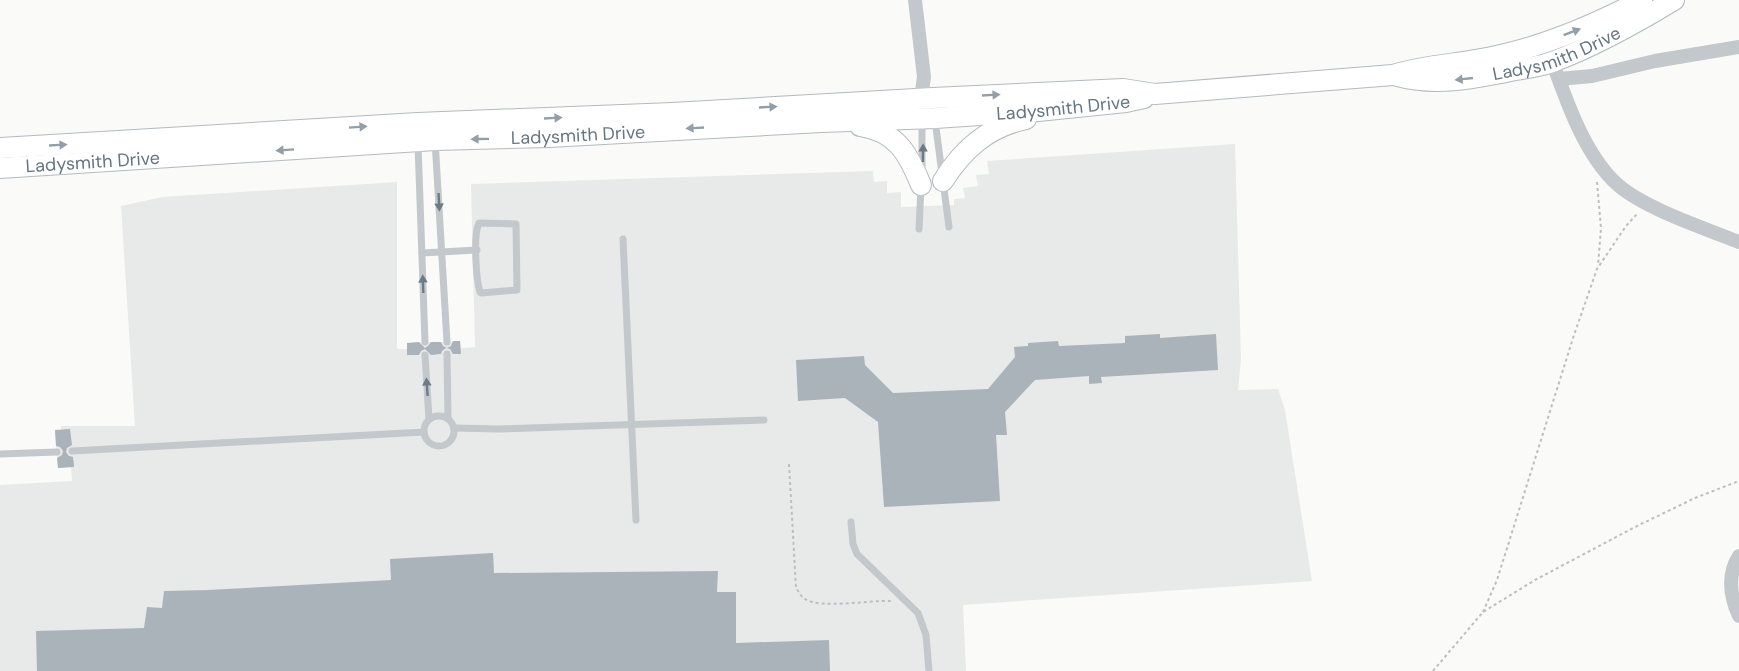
<svg xmlns="http://www.w3.org/2000/svg" width="1739" height="671" font-family="'DM Sans',sans-serif">
<rect width="100%" height="100%" fill="#fafaf8"/>
<path fill="#e8e9e9" d="M 1235,144 L 1241,359 L 1238,390 L 1278,389 L 1285,410 L 1312,581 L 963,605 L 966,671 L 0,671 L 0,485 L 72,481 L 71,467 L 58,468 L 55,430 L 61,430 L 61,426 L 135,426 L 121,206 L 162,197 L 397,182 L 397,349 L 407,349 L 407,343 L 447,342 L 460,341 L 461,348 L 475,347 L 471,184 L 873,171 L 874,182 L 887,181 L 887,193 L 901,192 L 901,207 L 954,205 L 954,199 L 965,198 L 963,188 L 978,186 L 976,175 L 989,174 L 987,161 Z"/>
<g fill="#aab3b9">
<path d="M 1160,334 L 1160,338 L 1216,334 L 1218,370 L 1101,377 L 1102,383 L 1089,384 L 1089,376 L 1035,380 L 1005,412 L 1007,435 L 996,435 L 1000,501 L 884,507 L 878,422 L 845,398 L 798,401 L 796,360 L 864,356 L 865,365 L 893,393 L 988,389 L 1015,357 L 1014,347 L 1028,346 L 1028,343 L 1058,341 L 1059,346 L 1125,343 L 1125,336 Z"/>
<path d="M 453,341 L 460,341 L 461,354 L 453,354 L 450,349 L 446,348 L 442,351 L 441,354 L 431,355 L 425,349 L 421,351 L 419,355 L 407,355 L 407,343 L 419,342 L 425,348 L 428,346 L 431,342 L 441,342 L 443,346 L 447,348 L 451,346 Z"/>
<path d="M 70,429 L 72,445 L 67,448 L 66,452 L 69,456 L 73,457 L 74,467 L 58,468 L 57,458 L 62,455 L 63,451 L 60,447 L 56,446 L 55,430 Z"/>
<path d="M 493,553 L 494,573 L 718,571 L 717,592 L 736,592 L 736,643 L 829,640 L 830,671 L 37,671 L 36,631 L 144,628 L 147,607 L 162,608 L 164,591 L 208,590 L 391,580 L 390,559 Z"/>
</g>
<g fill="none" stroke-linecap="round" stroke-linejoin="round">
<g stroke="#b3babf" stroke-width="22">
<g id="secondary">
<path id="s1" d="M 1397,76 C 1436,87 1476,78 1515,70 C 1528,68 1543,66 1555,61 C 1597,45 1636,23 1674,0"/>
<path d="M 860,126 C 897,132 908,153 921,185"/>
<path d="M 0,148 L 418,123 L 672,113 L 933,98 L 1123,89 L 1155,94 L 1393,75 C 1428,64 1466,64 1501,55 C 1550,44 1598,23 1642,0"/>
<path id="s2" d="M 0,168 L 435,140 L 549,137 L 821,122 L 935,118 L 1038,111 L 1126,102 L 1144,98"/>
<path d="M 943,181 C 963,149 988,127 1026,119"/>
</g>
</g>
<g stroke="#bbbfc2" stroke-width="2" stroke-dasharray="3 3" stroke-linecap="butt">
<path d="M 1597,182 L 1601,228 L 1598,266"/>
<path d="M 789,464 L 796,588 C 799,592 801,597 805,599 C 819,609 871,600 891,601"/>
<path d="M 1483,612 L 1497,580 L 1574,335 L 1597,269 L 1626,226 L 1637,214"/>
<path d="M 1433,671 L 1483,612 L 1535,580 L 1635,527 L 1695,498 L 1739,481"/>
</g>
<g stroke="#c3c8cc" stroke-width="7">
<path d="M 935,120 L 949,227"/>
<path d="M 922,121 L 922,173"/>
<path d="M 435,140 L 447,342"/>
<path d="M 418,144 L 425,342"/>
<path d="M 479,223 L 516,224 L 517,290 L 482,293 L 480,292 C 476,279 473,234 479,223 Z"/>
<path d="M 919,229 L 921,187"/>
<path d="M 623,239 L 636,520"/>
<path d="M 422,253 L 477,250"/>
<path d="M 447,354 L 448,418"/>
<path d="M 425,355 L 429,419"/>
<circle cx="439" cy="431" r="15"/>
<path d="M 454,428 L 499,429 L 764,420"/>
<path d="M 72,451 L 424,432"/>
<path d="M 0,454 L 57,452"/>
<path d="M 851,522 L 853,544 L 857,554 L 918,613 L 926,635 L 929,671"/>
</g>
<g stroke="#c3c8cc" stroke-width="14">
<path d="M 915,0 L 924,77 L 920,105"/>
<path d="M 1550,55 C 1565,97 1584,155 1618,185 C 1646,209 1704,228 1739,242"/>
<path d="M 1559,79 L 1592,76 L 1655,61 L 1739,47"/>
<path d="M 1739,556 C 1727,575 1730,596 1739,616"/>
</g>
<use href="#secondary" stroke="#fff" stroke-width="20"/>
</g>
<defs><path id="oneway-solid" d="M-6-.8H1V-3.2L6.5 0L1 3.2V.8H-6Z" transform="scale(1.5)"/></defs>
<g fill="#939fa8">
<use href="#oneway-solid" transform="translate(1572 32) rotate(-21)"/>
<use href="#oneway-solid" transform="translate(1464 79) rotate(174)"/>
<use href="#oneway-solid" transform="translate(991 95) rotate(-3)"/>
<use href="#oneway-solid" transform="translate(768 107) rotate(-3)"/>
<use href="#oneway-solid" transform="translate(553 118) rotate(-3)"/>
<use href="#oneway-solid" transform="translate(358 127) rotate(-4)"/>
<use href="#oneway-solid" transform="translate(695 128) rotate(177)"/>
<use href="#oneway-solid" transform="translate(480 139) rotate(179)"/>
<use href="#oneway-solid" transform="translate(58 145) rotate(-3)"/>
<use href="#oneway-solid" transform="translate(285 150) rotate(176)"/>
</g>
<g fill="#6a7a87">
<use href="#oneway-solid" transform="translate(923 153) rotate(-89)"/>
<use href="#oneway-solid" transform="translate(439 202) rotate(87)"/>
<use href="#oneway-solid" transform="translate(423 284) rotate(-92)"/>
<use href="#oneway-solid" transform="translate(427 387) rotate(-94)"/>
</g>
<g text-anchor="middle" stroke-width="6" stroke-linejoin="round" paint-order="stroke">
<g font-size="18" fill="#657683" stroke="#fff">
<text dy="6" stroke="none"><textPath href="#s1" startOffset="164">Ladysmith Drive</textPath></text>
<text dy="6" stroke="none"><textPath href="#s2" startOffset="1065">Ladysmith Drive</textPath></text>
<text dy="6" stroke="none"><textPath href="#s2" startOffset="579">Ladysmith Drive</textPath></text>
<text dy="6" stroke="none"><textPath href="#s2" startOffset="93">Ladysmith Drive</textPath></text>
</g>
</g>
</svg>
